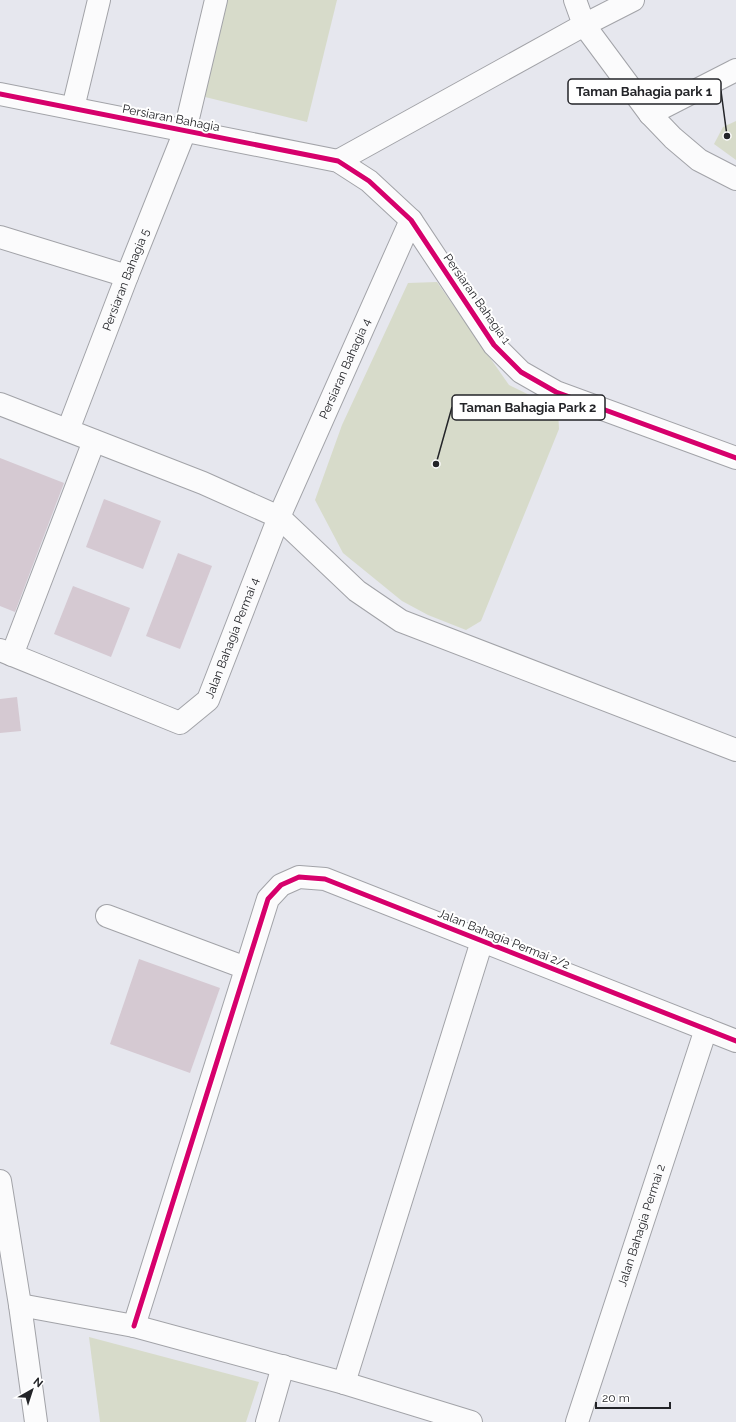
<svg xmlns="http://www.w3.org/2000/svg" width="736" height="1422" font-family="Raleway,sans-serif">
<rect width="100%" height="100%" fill="#e6e7ee"/>
<g fill="#d7dbca">
<path d="M 225,0 L 337,0 L 307,122 L 201,96 Z"/>
<path d="M 736,121 L 736,160 L 714,144 L 723,127 Z"/>
<path d="M 437,282 L 509,385 L 558,409 L 559,429 L 481,621 L 466,630 L 428,615 L 402,601 L 343,553 L 315,500 L 342,425 L 408,283 Z"/>
<path d="M 89,1337 L 259,1382 L 246,1422 L 100,1422 Z"/>
</g>
<g fill="#d5c9d2">
<path d="M 0,458 L 64,483 L 15,612 L 0,606 Z"/>
<path d="M 104,499 L 161,521 L 143,569 L 86,547 Z"/>
<path d="M 178,553 L 212,566 L 180,649 L 146,636 Z"/>
<path d="M 73,586 L 130,608 L 111,657 L 54,634 Z"/>
<path d="M 17,697 L 21,731 L 0,733 L 0,699 Z"/>
<path d="M 139,959 L 220,988 L 190,1073 L 110,1044 Z"/>
</g>
<g fill="none" stroke-linecap="round" stroke-linejoin="round">
<g stroke="#a2a3a8" stroke-width="24">
<g id="minor">
<path d="M 575,0 L 584,25 L 650,114 L 673,138 L 699,160 L 736,179"/>
<path d="M 0,94 L 338,161 L 369,181 L 411,220 L 494,345 L 521,372 L 556,392 L 736,458"/>
<path d="M 73,108 L 99,0"/>
<path d="M 650,114 L 736,70"/>
<path d="M 338,161 L 584,25 L 633,0"/>
<path d="M 0,237 L 127,276"/>
<path d="M 0,404 L 203,483 L 279,517 L 357,591 L 401,621 L 736,750"/>
<path id="s1" d="M 68,430 L 127,276 L 185,131 L 216,0"/>
<path id="s2" d="M 0,650 L 180,723 L 208,700 L 279,517 L 411,220"/>
<path d="M 12,655 L 94,441"/>
<path d="M 107,916 L 246,968"/>
<path d="M 0,1181 L 20,1305 L 36,1422"/>
<path d="M 20,1305 L 134,1326 L 344,1383 L 471,1422"/>
<path d="M 134,1326 L 268,899 L 281,885 L 299,877 L 325,879 L 736,1041"/>
<path d="M 344,1383 L 482,941"/>
<path d="M 267,1422 L 283,1366"/>
<path id="s3" d="M 577,1422 L 706,1029"/>
</g>
</g>
<use href="#minor" stroke="#fbfbfc" stroke-width="22"/>
<g stroke="#fff" stroke-width="8">
<g id="cycleway">
<path d="M 0,94 L 338,161 L 369,181 L 411,220 L 494,345 L 521,372 L 556,392 L 736,458"/>
<path d="M 134,1326 L 268,899 L 281,885 L 299,877 L 325,879 L 736,1041"/>
</g>
</g>
<use href="#cycleway" stroke="#d6006c" stroke-width="5"/>
</g>
<g text-anchor="middle" stroke-width="4" stroke-linejoin="round" paint-order="stroke">
<g font-size="12" fill="#232428" stroke="#fff">
<text transform="translate(171 118) rotate(11)" y="4">Persiaran Bahagia</text>
<text dy="4" stroke="none"><textPath href="#s1" startOffset="161">Persiaran Bahagia 5</textPath></text>
<text transform="translate(477 299) rotate(55)" y="4">Persiaran Bahagia 1</text>
<text dy="4" stroke="none"><textPath href="#s2" startOffset="589">Persiaran Bahagia 4</textPath></text>
<text dy="4" stroke="none"><textPath href="#s2" startOffset="297">Jalan Bahagia Permai 4</textPath></text>
<text transform="translate(504 939) rotate(22)" y="4">Jalan Bahagia Permai 2/2</text>
<text dy="4" stroke="none"><textPath href="#s3" startOffset="207">Jalan Bahagia Permai 2</textPath></text>
</g>
</g>
<path fill="none" stroke="#232428" stroke-width="1.5" d="M727 136L721 91M436 464L452 407"/>
<g fill="#232428" stroke="#fff" stroke-width="1.5">
<circle cx="727" cy="136" r="4"/>
<circle cx="436" cy="464" r="4"/>
</g>
<g fill="#fff" stroke="#232428" stroke-width="1.5">
<rect x="568" y="79" width="153" height="25" rx="4"/>
<rect x="452" y="395" width="153" height="25" rx="4"/>
</g>
<g font-size="13" text-anchor="middle" font-weight="bold" fill="#232428">
<text x="644" y="96">Taman Bahagia park 1</text>
<text x="528" y="412">Taman Bahagia Park 2</text>
</g>
<g transform="translate(32 1390) rotate(39)" stroke="#ffffff" stroke-width="3" paint-order="stroke">
<path d="M0-3L7 15L0 10L-7 15Z" fill="#232428"/>
<text y="-6" font-size="11" font-weight="bold" text-anchor="middle" fill="#232428">N</text>
</g>
<path d="M596 1402v6h74v-6" fill="none" stroke="#232428" stroke-width="2"/>
<text x="602" y="1402" font-size="12" fill="#232428" stroke="#ffffff" stroke-width="3" paint-order="stroke">20 m</text>
</svg>
